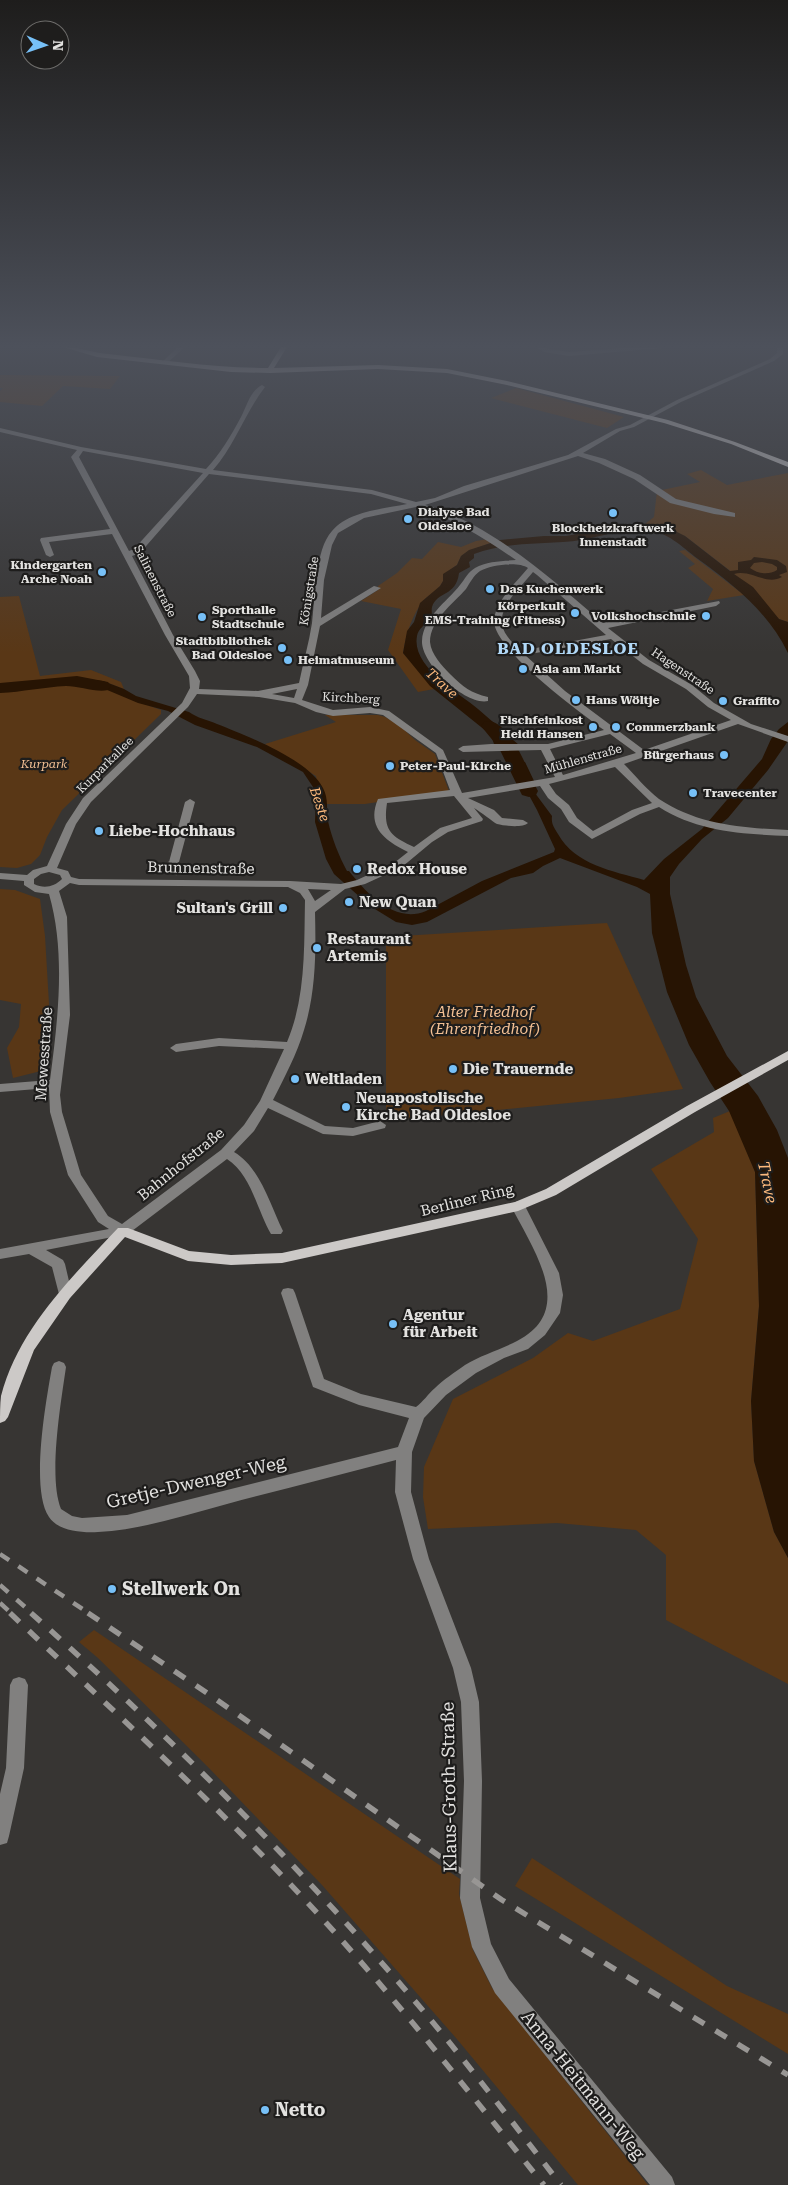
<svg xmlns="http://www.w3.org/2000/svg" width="788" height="2185" font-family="'Roboto Serif',serif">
<rect width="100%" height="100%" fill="#373533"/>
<g fill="#593716">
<path d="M 0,375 L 120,376 L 110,389 L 63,386 L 42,406 L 0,402 L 0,391 L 3,388 L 0,388 Z"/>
<path d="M 516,388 L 624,417 L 607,428 L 491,398 Z"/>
<path d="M 701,470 L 727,485 L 788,473 L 788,622 L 779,619 L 733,573 L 685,536 L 645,524 L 654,517 L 657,491 L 700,482 L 687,474 Z"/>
<path d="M 488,539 L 493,542 L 469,551 L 461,556 L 457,565 C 448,570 446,577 440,586 C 436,592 430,594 425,599 C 412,614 406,634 403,653 L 434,689 L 418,692 L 388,650 L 401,609 L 361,601 L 378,590 L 378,586 L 397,573 L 412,558 L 422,559 L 438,542 L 461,547 L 476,541 Z"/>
<path d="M 685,550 L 744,595 L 707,601 L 713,589 L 688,568 L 695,564 L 679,551 Z"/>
<path d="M 19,596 L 40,676 L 91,670 L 121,682 L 124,689 L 103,681 L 73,681 C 104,685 131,700 161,710 L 161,714 L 62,810 L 47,837 L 40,855 L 31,864 L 17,868 L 0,867 L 0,597 Z"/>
<path d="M 325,715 L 378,715 L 385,717 L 399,725 L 415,740 L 435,754 L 449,791 L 365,804 L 321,804 L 316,776 L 265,744 L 336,722 Z"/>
<path d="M 0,889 L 15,890 L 40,899 L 45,936 L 49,1004 L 45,1070 L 13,1078 L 7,1048 L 19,1027 L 21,1004 L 0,1000 Z"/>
<path d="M 607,923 L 683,1089 L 619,1098 L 386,1121 L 386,937 Z"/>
<path d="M 730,1111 L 755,1172 L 759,1306 L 751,1401 L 754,1461 L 774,1532 L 788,1558 L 788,1684 L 666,1620 L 666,1555 L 636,1530 L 557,1523 L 428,1529 L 423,1497 L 424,1467 L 453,1399 L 533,1358 L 568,1333 L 593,1341 L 680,1309 L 698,1239 L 651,1169 L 714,1132 L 713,1118 Z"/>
<path d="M 94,1630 L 460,1879 L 459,1894 L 473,1950 L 492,1988 L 648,2185 L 578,2185 L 456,2038 L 322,1885 L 207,1766 L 98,1658 L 79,1642 Z"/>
<path d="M 532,1858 L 727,1986 L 788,2014 L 788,2054 L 515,1886 Z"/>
</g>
<g fill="#271403" fill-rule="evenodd">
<path d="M 645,524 L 669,528 L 685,536 L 730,571 L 738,570 L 738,562 L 751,560 L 754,557 L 777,560 L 786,566 L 787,572 L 779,575 L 782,577 C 766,586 751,569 734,574 L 753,587 L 779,619 L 788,622 L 788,653 C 768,612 734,585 698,559 C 682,547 667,531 646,530 C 620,528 590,541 563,542 C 533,544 503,543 474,554 L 474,558 L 469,562 L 470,567 L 459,573 C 456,597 437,591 432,607 C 431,611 433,614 430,618 C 426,624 418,629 417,636 C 411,667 459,693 478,709 C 492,721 505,733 519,745 L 512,747 L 513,752 L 506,752 L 505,749 L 494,744 L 491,735 L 430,686 L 403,653 L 407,631 L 414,622 L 420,603 L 440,586 L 443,581 L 443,574 L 457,565 L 461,556 L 469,550 L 500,540 L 544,536 L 566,536 L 628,525 ZM 762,562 L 772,564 L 777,567 L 777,570 C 769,575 758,574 750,568 L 754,563 Z"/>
<path d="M 79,678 L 103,681 L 124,689 L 136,696 L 189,712 C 197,718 208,720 217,724 C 247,736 308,759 323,788 C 329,799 326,810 328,821 C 332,839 339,856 347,871 L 349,871 C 367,894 395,924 426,911 L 482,881 L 554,852 L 555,849 L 537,810 L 511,762 L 525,762 L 535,783 L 532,789 L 552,816 C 551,824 554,827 558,834 C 575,865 613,871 644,880 L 664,859 L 702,829 L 762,759 L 771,739 L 779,729 L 788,722 L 788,741 L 768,770 L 728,818 L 702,839 L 679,864 L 670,877 L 670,894 L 686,965 L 696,997 L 727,1056 L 758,1096 L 777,1130 L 788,1158 L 788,1558 L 774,1532 L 754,1461 L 751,1401 L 759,1306 L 755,1172 L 729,1111 L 710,1082 L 689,1045 L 667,992 L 652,933 L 650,894 L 637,887 L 560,858 L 543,866 L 533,873 L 511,878 L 427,922 L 412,925 L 396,922 L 370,906 L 334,874 L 326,859 L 315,822 L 316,797 L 313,787 L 303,772 L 257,747 L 195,725 L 168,711 L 138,703 L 93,684 L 72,681 Z"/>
</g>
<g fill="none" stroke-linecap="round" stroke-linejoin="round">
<g fill="#271403" fill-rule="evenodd">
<path d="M 77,676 L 108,682 L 111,686 L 108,690 C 97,693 79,686 66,686 C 44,687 22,692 0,693 L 0,683 Z"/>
<path d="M 490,721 C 513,726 528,772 538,791 L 536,795 L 529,797 L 522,795 L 520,791 L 499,748 L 481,726 L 484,722 Z"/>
</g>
<path stroke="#514f4d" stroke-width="12" stroke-dasharray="12 5.5" stroke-linecap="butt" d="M 171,874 L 174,862"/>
<g fill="#81807f" fill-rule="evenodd">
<path d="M 178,347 L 185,347 L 166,364 L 162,364 L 162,362 Z"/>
<path d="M 536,347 L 569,352 L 638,347 L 674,347 L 569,356 L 544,352 Z"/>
<path d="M 777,347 L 783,347 L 783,354 L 774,361 L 681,402 L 634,427 L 620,431 L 583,453 L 605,459 L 640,475 L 676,499 L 735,513 L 735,517 L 714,514 L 670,503 L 634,479 L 599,463 L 578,456 L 425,505 C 490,523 553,580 603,623 L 719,601 L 720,603 L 716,606 L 608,628 L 649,660 L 692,685 L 714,703 L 751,724 L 788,736 L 788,742 L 738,724 L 624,764 C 635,775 646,789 659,799 C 698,825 743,828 788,830 L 788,836 C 743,834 698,832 659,807 L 640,814 L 592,839 L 569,822 L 561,809 L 548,798 L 540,786 L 468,798 L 494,810 L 502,818 L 523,820 L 528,823 C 523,828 505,826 497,824 C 493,822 481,812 474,808 L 483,819 L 482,821 L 448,832 L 432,842 L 402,867 L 365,884 L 345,889 L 315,912 C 316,952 316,992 304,1030 C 297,1054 284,1078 273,1100 L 325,1126 L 353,1128 L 380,1121 L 386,1125 L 385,1128 L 353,1136 L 323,1134 L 268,1108 L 254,1131 L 234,1152 C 260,1167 270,1205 283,1231 L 281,1234 L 271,1234 C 257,1210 251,1174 227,1159 L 128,1234 L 46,1250 L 63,1260 L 65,1264 L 72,1294 L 70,1298 L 65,1299 L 60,1298 L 52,1267 L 29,1254 L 0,1259 L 0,1249 L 109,1229 L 98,1222 L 68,1175 L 50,1112 L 49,1088 L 0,1092 L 0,1084 L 50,1080 C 58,1019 66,953 49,894 L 35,892 L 24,885 L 24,881 L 0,879 L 0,873 L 27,875 L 33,870 L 47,866 L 66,824 L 83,798 L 182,703 L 190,688 L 189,676 L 165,635 L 112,534 L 49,542 L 54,555 L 50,557 L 46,555 L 40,540 L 41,538 L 110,529 L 71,457 L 77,450 L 0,432 L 0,428 L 81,447 L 206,469 C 220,454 231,436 241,417 C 247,406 250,391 262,385 L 265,387 C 245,413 235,445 213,470 L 372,490 L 416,502 L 435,498 L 464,486 L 568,455 L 616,429 L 630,425 L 677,400 L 770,359 L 777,353 ZM 83,451 L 203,473 L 134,549 L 129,551 L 79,457 ZM 209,474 L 371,494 L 407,504 C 383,509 349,511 332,531 C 315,549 315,599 312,623 C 309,643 303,663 299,683 L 258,691 L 199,689 L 200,681 L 195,671 L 173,635 L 132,556 L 140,553 ZM 416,507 C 452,517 485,539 516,560 C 503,561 487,561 475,568 C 468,572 465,579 460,585 C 447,602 423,617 422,641 C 421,664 466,706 488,701 L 488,697 C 471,693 463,687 450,674 C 442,666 431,654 430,642 C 430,620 453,604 466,589 C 470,583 473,576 480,571 C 491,565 518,561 528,568 C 516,583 497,599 494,619 C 490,647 581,713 604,730 L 548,744 L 491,744 L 463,746 L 458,749 L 463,752 L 541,750 L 555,777 L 462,793 L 443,750 L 389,711 L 370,707 L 333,710 L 302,700 L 308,685 L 320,626 L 381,588 L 374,586 L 321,618 L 324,580 L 332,545 L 338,533 L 364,518 ZM 533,572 L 537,575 L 606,635 L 520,651 C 514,644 504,635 502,625 C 499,605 522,586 533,572 ZM 611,639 L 643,664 L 686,689 L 708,707 L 731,720 L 644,750 L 565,691 L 525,655 ZM 297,689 L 294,698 L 272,694 ZM 197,694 L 259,697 L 295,703 L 316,712 L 333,716 L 370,713 L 383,715 L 436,753 L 450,790 L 378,799 C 366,827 385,841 408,852 L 394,863 L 357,880 L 341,884 L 290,881 L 79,879 L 71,877 L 68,871 L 57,868 L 76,824 L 91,802 L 188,707 ZM 610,734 L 636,753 L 563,775 L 550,749 ZM 615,767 L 652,803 L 632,810 L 593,831 L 577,818 L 569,805 L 556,794 L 549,784 ZM 454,796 L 472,818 L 440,828 L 414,847 C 390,836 383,830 387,803 ZM 49,872 L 60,875 L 62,879 C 54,887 44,889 34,884 L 34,879 L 41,874 ZM 70,883 L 79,885 L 288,887 L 300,893 L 305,900 C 304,948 306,997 287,1042 L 219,1038 L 176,1044 L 170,1048 L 176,1052 L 219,1046 L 284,1049 L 260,1101 L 244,1125 L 221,1150 L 122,1224 L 108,1216 L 81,1175 L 62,1112 L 60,1095 L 70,1015 L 67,917 L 59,891 ZM 308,889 L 331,890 L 315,901 Z"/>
<path d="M 190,799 L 195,802 L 179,862 L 174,865 L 170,864 L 169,862 L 185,802 Z"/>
<path d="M 518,1201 L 523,1203 L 525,1206 L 559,1273 L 563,1295 L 560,1313 L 545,1335 L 528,1349 L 504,1358 L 476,1373 L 446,1395 L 424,1418 L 412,1452 L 411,1492 L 429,1559 L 471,1668 L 479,1702 L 482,1781 L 480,1898 L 491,1944 L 509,1979 L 672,2177 L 675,2185 L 650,2185 L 495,1993 L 472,1947 L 460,1898 L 464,1781 L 461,1702 L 453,1668 L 413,1559 L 395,1492 L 396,1460 C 340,1475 283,1489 227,1504 C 185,1515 142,1530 98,1532 C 82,1533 58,1531 49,1517 C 30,1489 46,1401 52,1367 L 54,1363 L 59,1361 L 64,1363 L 66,1367 C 61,1402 48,1477 61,1509 L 72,1516 L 82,1518 L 127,1515 L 398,1447 L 409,1418 L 359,1405 L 313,1387 L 281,1293 L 283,1289 L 288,1288 L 293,1289 L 295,1293 L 324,1379 L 361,1394 L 416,1407 C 423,1402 428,1394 435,1388 C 443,1380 455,1372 465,1365 C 481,1355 500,1350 517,1341 C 578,1310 532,1248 511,1206 L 513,1203 Z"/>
<path d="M 19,1677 L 25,1679 L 28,1685 L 24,1768 L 9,1836 L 7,1843 L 0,1845 L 0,1794 L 6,1768 L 10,1685 L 13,1679 Z"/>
</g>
<g fill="#ccc9c7" fill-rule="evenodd">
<path d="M 63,347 C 79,347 93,353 109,354 C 162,360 214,368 268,368 L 281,347 L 287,347 L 274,368 L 378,365 L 447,369 L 507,381 L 668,420 L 735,442 L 788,462 L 788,467 L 731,444 L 664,423 L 507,385 L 447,373 L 378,369 L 270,373 L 231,372 L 97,357 Z"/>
<path d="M 788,1051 L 788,1060 L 695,1112 L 556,1195 L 518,1211 L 282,1263 L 231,1265 L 188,1261 L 125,1237 L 70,1298 L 34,1350 L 8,1417 L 5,1421 L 0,1423 C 0,1415 0,1404 1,1396 C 19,1328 72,1277 118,1228 L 128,1228 L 189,1251 L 231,1255 L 282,1253 L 515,1202 L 546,1189 L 687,1106 Z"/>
</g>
<g stroke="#989694" stroke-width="4.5" stroke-dasharray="11 11" stroke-linecap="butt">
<path d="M 0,1554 L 90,1614"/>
<path d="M 0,1585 L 33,1614"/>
<path d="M 0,1603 L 12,1614"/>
</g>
<g stroke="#989694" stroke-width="5.5" stroke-dasharray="13 13" stroke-linecap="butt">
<path d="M 10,1613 C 110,1708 213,1801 306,1901 C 391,1992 466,2089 544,2185"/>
<path d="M 31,1613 C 171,1737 304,1870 425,2013 C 472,2069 516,2127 561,2185"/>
<path d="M 88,1613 L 210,1695 L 502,1900 L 788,2075"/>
</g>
</g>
<linearGradient id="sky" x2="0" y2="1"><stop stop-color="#1e1d1c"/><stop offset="0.53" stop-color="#4d515b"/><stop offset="1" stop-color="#4d515b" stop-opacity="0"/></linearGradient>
<rect width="788" height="653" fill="url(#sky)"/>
<g fill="#77c0f7" stroke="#1e1d1c" stroke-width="2">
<circle cx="613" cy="513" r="5"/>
<circle cx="408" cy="519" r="5"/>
<circle cx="102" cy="572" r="5"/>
<circle cx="490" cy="589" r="5"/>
<circle cx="575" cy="613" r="5"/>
<circle cx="706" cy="616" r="5"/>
<circle cx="202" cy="617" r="5"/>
<circle cx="282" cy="648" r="5"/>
<circle cx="288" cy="660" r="5"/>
<circle cx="523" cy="669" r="5"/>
<circle cx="576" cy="700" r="5"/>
<circle cx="723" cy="701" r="5"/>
<circle cx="593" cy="727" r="5"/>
<circle cx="616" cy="727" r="5"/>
<circle cx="724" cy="755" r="5"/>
<circle cx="390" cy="766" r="5"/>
<circle cx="693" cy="793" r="5"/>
<circle cx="99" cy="831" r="5"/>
<circle cx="357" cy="869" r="5"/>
<circle cx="349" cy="902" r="5"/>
<circle cx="283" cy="908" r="5"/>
<circle cx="317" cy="948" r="5"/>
<circle cx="453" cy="1069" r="5"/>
<circle cx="295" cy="1079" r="5"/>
<circle cx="346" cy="1107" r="5"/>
<circle cx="393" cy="1324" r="5"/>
<circle cx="112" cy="1589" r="5"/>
<circle cx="265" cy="2110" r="5"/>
</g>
<g text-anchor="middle" stroke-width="4.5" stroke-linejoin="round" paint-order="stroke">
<g font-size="12" font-weight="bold" fill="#e3e2e0" stroke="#1e1d1c" text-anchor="start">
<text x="418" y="516">Dialyse Bad<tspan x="418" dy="14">Oldesloe</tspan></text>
<text x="613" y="532" text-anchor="middle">Blockheizkraftwerk<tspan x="613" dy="14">Innenstadt</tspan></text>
<text x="92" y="569" text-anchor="end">Kindergarten<tspan x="92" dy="14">Arche Noah</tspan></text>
<text x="500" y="593">Das Kuchenwerk</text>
<text x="565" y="610" text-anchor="end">Körperkult<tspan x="565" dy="14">EMS-Training (Fitness)</tspan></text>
<text x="212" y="614">Sporthalle<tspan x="212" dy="14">Stadtschule</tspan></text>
<text x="696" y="620" text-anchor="end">Volkshochschule</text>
<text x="272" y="645" text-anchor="end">Stadtbibliothek<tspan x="272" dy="14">Bad Oldesloe</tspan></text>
<text x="298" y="664">Heimatmuseum</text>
<text x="533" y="673">Asia am Markt</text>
<text x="586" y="704">Hans Wöltje</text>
<text x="733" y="705">Graffito</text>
<text x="583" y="724" text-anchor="end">Fischfeinkost<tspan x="583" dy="14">Heidi Hansen</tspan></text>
<text x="626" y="731">Commerzbank</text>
<text x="714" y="759" text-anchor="end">Bürgerhaus</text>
<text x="400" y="770">Peter-Paul-Kirche</text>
<text x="703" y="797">Travecenter</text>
</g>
<g font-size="12" fill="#e3e2e0" stroke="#1e1d1c">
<text transform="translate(155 581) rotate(63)" y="4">Salinenstraße</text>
<text transform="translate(309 591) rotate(-81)" y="4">Königstraße</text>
<text transform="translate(683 671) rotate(34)" y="4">Hagenstraße</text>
<text transform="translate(351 698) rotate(3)" y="4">Kirchberg</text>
<text transform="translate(583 759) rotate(-16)" y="4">Mühlenstraße</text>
<text transform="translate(105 765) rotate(-45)" y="4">Kurparkallee</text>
</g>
<g font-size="12" font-style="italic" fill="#f3c094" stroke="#1e1d1c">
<text x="44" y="768">Kurpark</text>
</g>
<g font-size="14" font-style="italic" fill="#fcb97c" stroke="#1e1d1c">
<text transform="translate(442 683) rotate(42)" y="5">Trave</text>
<text transform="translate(320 804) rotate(71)" y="5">Beste</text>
</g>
<g font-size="15" font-weight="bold" fill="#e3e2e0" stroke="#1e1d1c" text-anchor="start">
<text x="109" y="836">Liebe-Hochhaus</text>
<text x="367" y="874">Redox House</text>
<text x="359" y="907">New Quan</text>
<text x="273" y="913" text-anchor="end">Sultan's Grill</text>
<text x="327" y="944">Restaurant<tspan x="327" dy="17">Artemis</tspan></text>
<text x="463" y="1074">Die Trauernde</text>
<text x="305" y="1084">Weltladen</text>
<text x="356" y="1103">Neuapostolische<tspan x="356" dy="17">Kirche Bad Oldesloe</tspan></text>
<text x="403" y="1320">Agentur<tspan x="403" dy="17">für Arbeit</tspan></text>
</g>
<g font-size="15" fill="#e3e2e0" stroke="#1e1d1c">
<text transform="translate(201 868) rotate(1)" y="5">Brunnenstraße</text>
<text transform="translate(44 1054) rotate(-86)" y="5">Mewesstraße</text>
<text transform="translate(181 1164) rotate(-39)" y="5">Bahnhofstraße</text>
<text transform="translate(467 1200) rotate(-14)" y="5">Berliner Ring</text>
</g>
<g font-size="15" font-style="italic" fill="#f3c094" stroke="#1e1d1c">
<text x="485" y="1017">Alter Friedhof<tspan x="485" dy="17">(Ehrenfriedhof)</tspan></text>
</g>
<g font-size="16" font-weight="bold" letter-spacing="1" fill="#b1d8f7" stroke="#1e1d1c">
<text x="568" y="654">BAD OLDESLOE</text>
</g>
<g font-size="16" font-style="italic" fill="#fcb97c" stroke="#1e1d1c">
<text transform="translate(768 1182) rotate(78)" y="6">Trave</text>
</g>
<g font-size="18" fill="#e3e2e0" stroke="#1e1d1c">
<text transform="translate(196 1482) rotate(-13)" y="6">Gretje-Dwenger-Weg</text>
<text transform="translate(449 1787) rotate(-91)" y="6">Klaus-Groth-Straße</text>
<text transform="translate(583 2085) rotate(51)" y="6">Anna-Heitmann-Weg</text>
</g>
<g font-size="18" font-weight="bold" fill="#e3e2e0" stroke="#1e1d1c" text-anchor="start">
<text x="122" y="1595">Stellwerk On</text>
<text x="275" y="2116">Netto</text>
</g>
</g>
<g transform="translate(45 45) rotate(92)"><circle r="24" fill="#1e1d1c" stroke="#6d6c6a"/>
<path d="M0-4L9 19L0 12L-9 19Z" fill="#77c0f7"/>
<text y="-8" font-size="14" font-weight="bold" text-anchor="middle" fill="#e3e2e0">N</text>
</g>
</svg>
